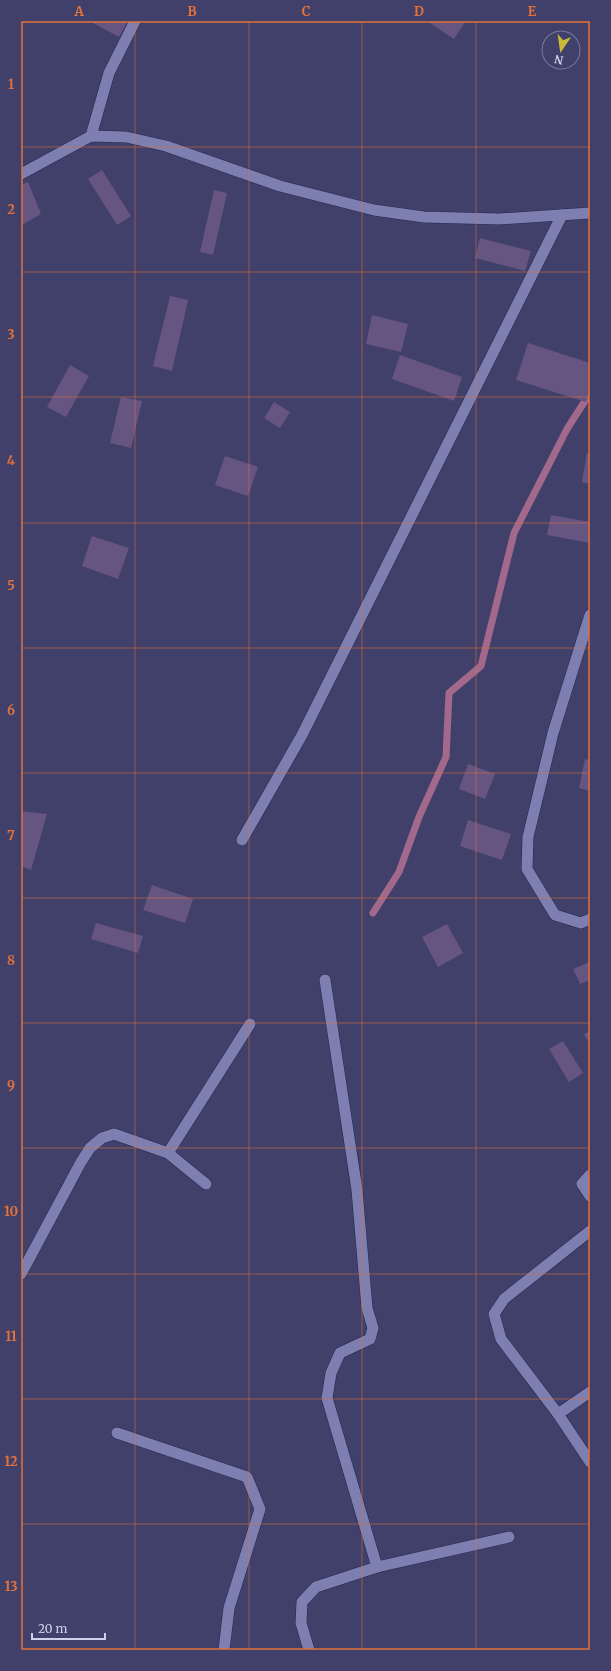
<svg xmlns="http://www.w3.org/2000/svg" width="611" height="1671" font-family="Merriweather,serif">
<rect width="100%" height="100%" fill="#40406b"/>
<g fill="none" stroke-linecap="round" stroke-linejoin="round">
<path stroke="#a2698c" stroke-width="7" d="M 373,913 L 399,872 L 419,817 L 446,757 L 449,693 L 481,666 L 514,533 L 567,429 L 590,393"/>
</g>
<g fill="#665481">
<path d="M 89,21 L 128,21 L 119,37 Z"/>
<path d="M 427,21 L 466,21 L 454,39 Z"/>
<path d="M 102,170 L 131,216 L 117,225 L 88,179 Z"/>
<path d="M 28,182 L 41,214 L 22,225 L 21,185 Z"/>
<path d="M 214,190 L 227,193 L 213,255 L 200,252 Z"/>
<path d="M 480,238 L 531,251 L 525,271 L 475,258 Z"/>
<path d="M 170,296 L 188,300 L 172,371 L 153,366 Z"/>
<path d="M 372,315 L 408,324 L 401,352 L 366,344 Z"/>
<path d="M 528,343 L 590,363 L 590,390 L 586,402 L 516,380 Z"/>
<path d="M 400,355 L 462,377 L 454,401 L 392,379 Z"/>
<path d="M 70,365 L 89,376 L 66,417 L 47,407 Z"/>
<path d="M 121,397 L 142,401 L 131,448 L 110,443 Z"/>
<path d="M 274,402 L 290,412 L 280,428 L 264,418 Z"/>
<path d="M 587,453 L 590,453 L 590,484 L 582,482 Z"/>
<path d="M 225,456 L 258,467 L 248,496 L 215,485 Z"/>
<path d="M 551,515 L 590,522 L 590,543 L 547,535 Z"/>
<path d="M 92,536 L 129,548 L 118,579 L 82,566 Z"/>
<path d="M 585,759 L 590,760 L 590,791 L 579,788 Z"/>
<path d="M 468,764 L 495,774 L 485,799 L 459,789 Z"/>
<path d="M 21,811 L 47,814 L 31,870 L 21,866 Z"/>
<path d="M 468,820 L 511,834 L 502,860 L 460,846 Z"/>
<path d="M 152,885 L 193,899 L 185,923 L 143,910 Z"/>
<path d="M 96,923 L 143,936 L 138,953 L 91,939 Z"/>
<path d="M 447,924 L 463,953 L 438,967 L 422,937 Z"/>
<path d="M 590,962 L 590,980 L 580,984 L 573,969 Z"/>
<path d="M 590,1031 L 590,1045 L 584,1034 Z"/>
<path d="M 563,1041 L 583,1073 L 569,1082 L 549,1049 Z"/>
</g>
<g fill="none" stroke-linecap="round" stroke-linejoin="round">
<g stroke="#27254e" stroke-width="12">
<g id="minor">
<path d="M 91,136 L 109,73 L 135,21"/>
<path d="M 21,174 L 91,136 L 126,137 L 166,146 L 280,186 L 374,210 L 424,217 L 499,219 L 590,213"/>
<path d="M 590,615 L 553,733 L 528,837 L 527,869 L 555,915 L 581,923 L 590,919"/>
<path d="M 242,840 L 302,735 L 562,215"/>
<path d="M 325,980 L 357,1190 L 367,1308 L 373,1328 L 370,1339 L 340,1353 L 331,1373 L 327,1398 L 377,1567"/>
<path d="M 168,1153 L 250,1024"/>
<path d="M 590,1175 L 582,1184 L 590,1196"/>
<path d="M 590,1231 L 504,1299 L 494,1314 L 501,1339 L 558,1414 L 590,1392"/>
<path d="M 21,1274 L 81,1162 L 90,1148 L 102,1138 L 114,1134 L 168,1153 L 206,1184"/>
<path d="M 558,1414 L 590,1462"/>
<path d="M 117,1433 L 247,1477 L 260,1509 L 229,1608 L 224,1650"/>
<path d="M 309,1650 L 301,1623 L 302,1602 L 316,1587 L 377,1567 L 509,1537"/>
</g>
</g>
<use href="#minor" stroke="#7d7fb0" stroke-width="11"/>
</g>
<path fill="none" stroke="#e37139" stroke-width="1" stroke-opacity="0.55" d="M 135,21 L 135,1650M 249,21 L 249,1650M 362,21 L 362,1650M 476,21 L 476,1650M 21,147 L 590,147M 21,272 L 590,272M 21,397 L 590,397M 21,523 L 590,523M 21,648 L 590,648M 21,773 L 590,773M 21,898 L 590,898M 21,1023 L 590,1023M 21,1148 L 590,1148M 21,1274 L 590,1274M 21,1399 L 590,1399M 21,1524 L 590,1524"/>
<rect width="611" height="1671" fill="none" stroke="#40406b" stroke-width="44"/>
<g transform="translate(561 50) rotate(193)"><circle r="19" fill="#40406b" stroke="#797a9f"/>
<path d="M0-3L7 15L0 10L-7 15Z" fill="#c9ba3a"/>
<text y="-6" font-size="11" font-weight="bold" text-anchor="middle" fill="#cfd1ec">N</text>
</g>
<path d="M32 1633v6h73v-6" fill="none" stroke="#cfd1ec" stroke-width="2"/>
<text x="38" y="1633" font-size="12" fill="#cfd1ec" stroke="#40406b" stroke-width="3" paint-order="stroke">20 m</text>
<rect x="22" y="22" width="567" height="1627" fill="none" stroke="#e37139" stroke-width="1.5"/>
<g font-size="13" text-anchor="middle" font-weight="bold" fill="#e37139">
<text x="79" y="16">A</text>
<text x="192" y="16">B</text>
<text x="306" y="16">C</text>
<text x="419" y="16">D</text>
<text x="532" y="16">E</text>
<text x="11" y="89">1</text>
<text x="11" y="214">2</text>
<text x="11" y="339">3</text>
<text x="11" y="465">4</text>
<text x="11" y="590">5</text>
<text x="11" y="715">6</text>
<text x="11" y="840">7</text>
<text x="11" y="965">8</text>
<text x="11" y="1090">9</text>
<text x="11" y="1216">10</text>
<text x="11" y="1341">11</text>
<text x="11" y="1466">12</text>
<text x="11" y="1591">13</text>
</g>
</svg>
